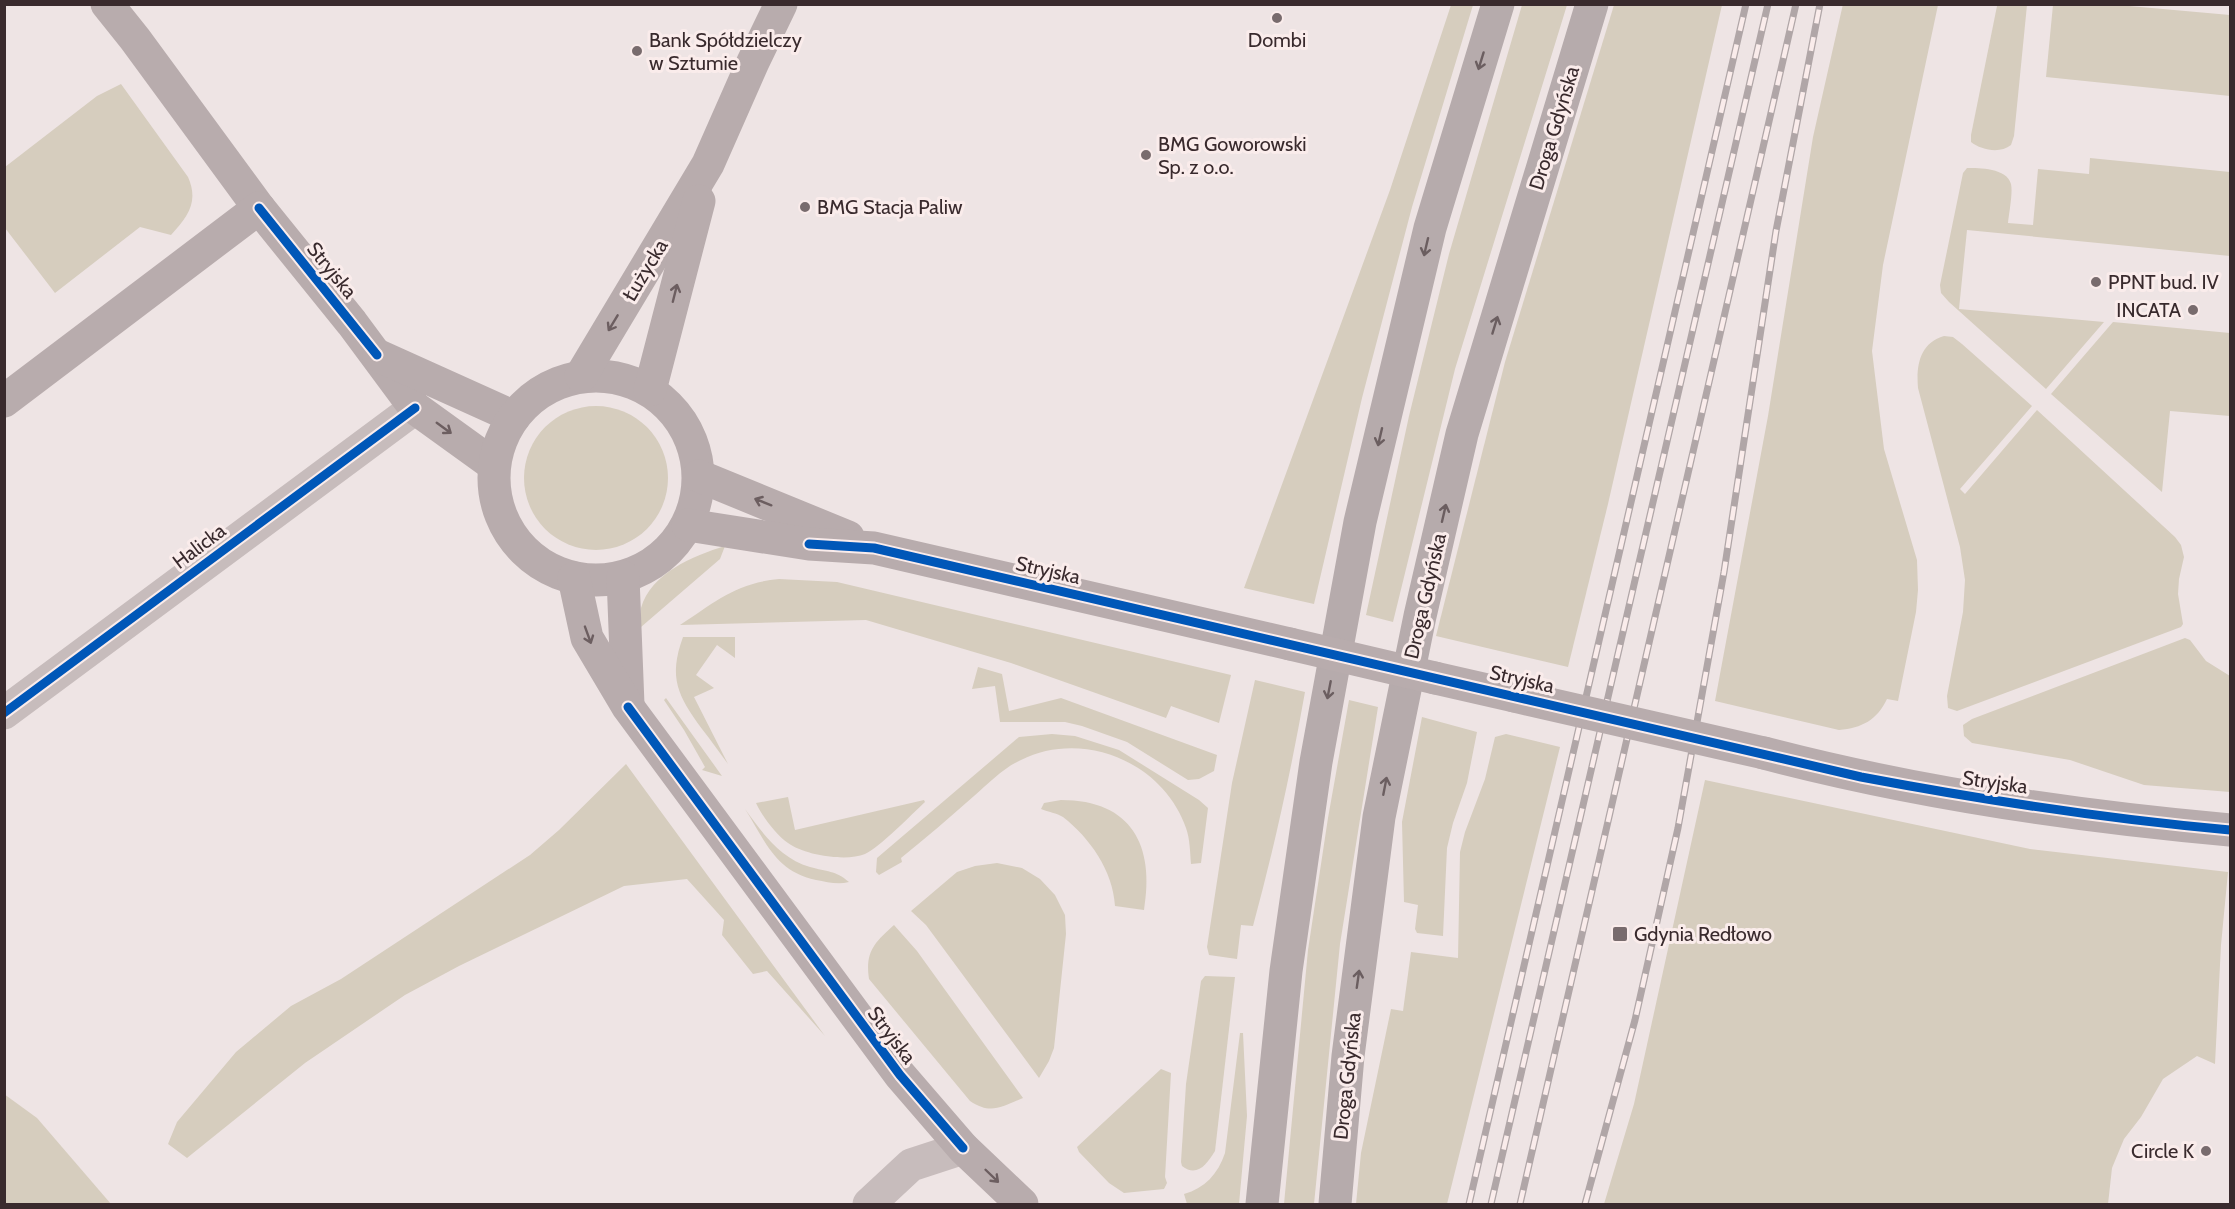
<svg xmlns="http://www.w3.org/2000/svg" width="2235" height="1209" font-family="Cabin,sans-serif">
<rect width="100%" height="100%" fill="#eee4e4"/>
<g fill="#d6cdbe">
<path d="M 1843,4 L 1938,5 L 1883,265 L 1872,351 L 1884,449 L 1917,560 L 1918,590 L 1916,612 L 1898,701 L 1887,699 C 1877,720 1862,728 1839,730 L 1715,701 L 1768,416 L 1813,137 Z"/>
<path d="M 1451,5 L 1473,5 L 1412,207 L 1362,398 L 1314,604 L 1244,588 L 1390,190 Z"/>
<path d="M 1522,5 L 1567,5 L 1455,369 L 1393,622 L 1366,615 L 1409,416 L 1449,254 Z"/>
<path d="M 1614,5 L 1722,5 L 1608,504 L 1568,667 L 1436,636 L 1505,362 Z"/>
<path d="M 2053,5 L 2118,5 L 2230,15 L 2230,96 L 2046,77 Z"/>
<path d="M 1997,6 L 2027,5 L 2014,136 L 2011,145 C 2000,154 1981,150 1971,142 L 1971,135 Z"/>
<path d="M 121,84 L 188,177 C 199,202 188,216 171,235 L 140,227 L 55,293 L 5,228 L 5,167 L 97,96 Z"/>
<path d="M 2090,158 L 2230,172 L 2230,256 L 1967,230 L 1959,309 L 2104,322 L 2046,389 L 1949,302 L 1941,293 L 1940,285 L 1963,173 L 1967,168 C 1979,168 2007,168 2011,184 C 2013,193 2009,213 2008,223 L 2033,225 L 2038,169 L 2089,174 Z"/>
<path d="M 2113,322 L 2230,333 L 2230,416 L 2170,411 L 2162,492 L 2051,394 Z"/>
<path d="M 1944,336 L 1953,337 L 1962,344 L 2032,406 L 1960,489 L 1965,494 L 2037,410 L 2175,537 L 2181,545 L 2184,557 L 2179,579 L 2178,594 L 2183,624 L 2181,627 L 1957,711 L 1948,708 L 1947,696 L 1963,612 L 1965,580 L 1960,547 L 1918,388 C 1916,365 1920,343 1944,336 Z"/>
<circle cx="596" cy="478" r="72"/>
<path d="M 725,546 L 720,559 L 641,627 C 641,621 640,614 641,608 C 651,573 693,556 725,546 Z"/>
<path d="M 779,579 L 837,582 L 1231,675 L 1219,723 L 1171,706 L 1166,718 L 1011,663 L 866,620 L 680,625 C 715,602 736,583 779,579 Z"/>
<path d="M 683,637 L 735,637 L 735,658 L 717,645 L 696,675 L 714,688 L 694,697 L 728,764 C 719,752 711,740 702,729 C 678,696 668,678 683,637 Z"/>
<path d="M 2185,638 L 2190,640 L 2206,661 L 2230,676 L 2230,792 L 2144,785 L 2070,760 L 1972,743 L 1964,736 L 1963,725 L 1972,719 Z"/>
<path d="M 978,667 L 1002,674 L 1009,711 L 1061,698 L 1217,755 L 1214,771 L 1199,779 L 1188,780 L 1127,742 L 1082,726 L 1065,722 L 1000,722 L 995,686 L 972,689 Z"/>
<path d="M 1255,680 L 1305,692 C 1291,771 1274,849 1253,926 L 1241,925 L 1237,959 L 1209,955 L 1207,947 L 1232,783 Z"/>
<path d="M 666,698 L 722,776 L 702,770 L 705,767 L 684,730 L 664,700 Z"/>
<path d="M 1349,700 L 1378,707 L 1340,944 L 1314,1204 L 1284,1204 L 1308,950 L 1328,818 Z"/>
<path d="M 1422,717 L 1477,732 L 1467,783 L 1453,823 L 1447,848 L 1443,936 L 1417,933 L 1415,929 L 1418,905 L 1404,902 L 1402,822 Z"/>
<path d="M 1052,734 L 1075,736 L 1119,750 L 1199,800 L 1208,808 L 1201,863 L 1191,864 C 1190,852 1190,839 1186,828 C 1163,762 1083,729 1021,760 C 1003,768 989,783 974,796 C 950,817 926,838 901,858 L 902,862 L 879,875 L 876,872 L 877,858 L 1019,737 Z"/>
<path d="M 1506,734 L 1560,747 L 1447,1204 L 1356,1204 L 1361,1153 L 1391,1009 L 1403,1011 L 1411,952 L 1458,958 L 1460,852 L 1465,832 L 1485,779 L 1495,737 Z"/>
<path d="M 626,764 L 825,1036 L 767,971 L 753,974 L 722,935 L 724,920 L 687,879 L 624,886 L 459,966 L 405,995 L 305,1063 L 187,1158 L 168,1144 L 177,1122 L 236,1052 L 291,1006 L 341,979 L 530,855 L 559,830 Z"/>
<path d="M 1705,780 L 2030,849 L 2228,872 L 2221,945 L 2215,1064 L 2197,1056 L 2163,1079 L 2141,1117 L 2124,1139 L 2112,1168 L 2108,1204 L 1604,1204 L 1634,1104 Z"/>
<path d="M 788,797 L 795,830 L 924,800 L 925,802 C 912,814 879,848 865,854 C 846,862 804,855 788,843 C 776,835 762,816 756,803 Z"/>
<path d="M 1061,800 C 1132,800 1155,846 1144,910 L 1115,906 C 1113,871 1090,838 1063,817 C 1057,813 1048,812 1041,809 L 1044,803 Z"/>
<path d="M 745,809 C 763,834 780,858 810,867 C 827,872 835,870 849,882 C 838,885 827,882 816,880 C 775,871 766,842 745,809 Z"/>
<path d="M 997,863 L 1022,868 L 1040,879 L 1055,895 L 1065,915 L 1066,934 L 1054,1048 L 1049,1061 L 1039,1078 L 926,925 L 911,911 L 957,872 L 975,866 Z"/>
<path d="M 894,925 L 917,951 L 1023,1098 C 1001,1107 991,1115 970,1101 L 869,979 C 865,952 874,943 894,925 Z"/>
<path d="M 1205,976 L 1235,977 L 1215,1151 C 1207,1164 1197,1178 1182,1166 L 1181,1162 L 1186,1084 L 1201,981 Z"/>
<path d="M 1240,1033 L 1243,1033 L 1247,1116 L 1239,1204 L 1187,1204 L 1184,1194 C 1205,1188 1218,1174 1225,1153 Z"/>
<path d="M 1161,1069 L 1171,1073 L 1165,1177 L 1167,1183 L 1164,1189 L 1124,1193 L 1109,1183 L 1079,1152 L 1077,1147 Z"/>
<path d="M 4,1094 L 37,1118 L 111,1204 L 5,1204 Z"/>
</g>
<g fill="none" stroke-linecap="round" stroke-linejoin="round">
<g stroke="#c7bcbc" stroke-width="33">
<path d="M 4,713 L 415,408"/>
<path d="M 869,1204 L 911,1165 L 963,1148"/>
</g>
<g stroke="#b8acad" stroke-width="33">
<path d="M 107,4 L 135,39 L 259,208 L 352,323 L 415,408 L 494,465"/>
<path d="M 379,356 L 514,417"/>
<circle cx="596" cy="478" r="102"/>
<path d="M 581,376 L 708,164 L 753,62 L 781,4"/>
<path d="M 650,390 L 699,201"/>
<path d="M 4,401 L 259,208"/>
<path d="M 699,476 L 848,537"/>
<path d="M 688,525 L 809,544 L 874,548 L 1290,644"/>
<path d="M 623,577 L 628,705"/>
<path d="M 574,578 L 587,638 L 628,707 L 900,1075 L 963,1148 L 1022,1204"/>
<path d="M 1435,678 L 1514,696"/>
<path d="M 1764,753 C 1916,793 2074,816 2230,830"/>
</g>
<g stroke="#b6abac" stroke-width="33">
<path d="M 1262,1204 L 1286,971 L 1316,762 L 1360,522 L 1430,228 L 1498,4"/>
<path d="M 1335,1204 L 1348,1056 L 1379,817 L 1420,616 L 1462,434 L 1592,4"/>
</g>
<g stroke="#b0a6a7" stroke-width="7">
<g id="rail">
<path d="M 1469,1204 L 1746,4"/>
<path d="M 1491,1204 L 1768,4"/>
<path d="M 1520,1204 L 1796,4"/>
<path d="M 1585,1204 L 1635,1020 L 1678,828 L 1724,572 L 1776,231 L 1820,4"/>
</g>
</g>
<use href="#rail" stroke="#faeceb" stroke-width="4.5" stroke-dasharray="14" stroke-linecap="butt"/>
<g stroke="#b8acad" stroke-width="33">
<path d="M 1290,644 L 1435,678"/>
<path d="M 1514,696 L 1764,753"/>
</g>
<g stroke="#faeceb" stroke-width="13">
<g id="cycleway">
<path d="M 259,208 L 377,355"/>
<path d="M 809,544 L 874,548 L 1861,777 C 1983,800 2106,819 2230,830"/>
<path d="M 628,707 L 900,1075 L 963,1148"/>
<path d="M 4,713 L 415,408"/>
</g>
</g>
<use href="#cycleway" stroke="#0057b8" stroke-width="9"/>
</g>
<defs><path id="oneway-shaft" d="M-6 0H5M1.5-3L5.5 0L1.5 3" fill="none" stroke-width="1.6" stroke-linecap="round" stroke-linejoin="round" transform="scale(1.5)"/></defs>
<g stroke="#6b5e60">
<use href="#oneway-shaft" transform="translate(1481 61) rotate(107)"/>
<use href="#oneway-shaft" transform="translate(1426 247) rotate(103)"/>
<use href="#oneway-shaft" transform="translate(1495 325) rotate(-73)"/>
<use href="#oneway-shaft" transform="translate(1380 437) rotate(103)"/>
<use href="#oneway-shaft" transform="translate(1444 513) rotate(-77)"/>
<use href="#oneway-shaft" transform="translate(1329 690) rotate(101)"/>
<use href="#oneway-shaft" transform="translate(1385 786) rotate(-79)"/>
<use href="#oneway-shaft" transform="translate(1358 979) rotate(-82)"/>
</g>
<g stroke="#6c5e60">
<use href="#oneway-shaft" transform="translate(675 293) rotate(-76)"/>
<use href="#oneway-shaft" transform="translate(613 323) rotate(121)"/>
<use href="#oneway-shaft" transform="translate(444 428) rotate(36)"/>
<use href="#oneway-shaft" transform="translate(763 502) rotate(-158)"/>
<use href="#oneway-shaft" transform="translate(588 635) rotate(70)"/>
<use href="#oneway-shaft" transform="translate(992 1176) rotate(44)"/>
</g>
<g fill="#786b6d" stroke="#faeceb" stroke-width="2">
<circle cx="1277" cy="18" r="6"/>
<circle cx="637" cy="51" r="6"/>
<circle cx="1146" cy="155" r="6"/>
<circle cx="805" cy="207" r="6"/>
<circle cx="2096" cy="282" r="6"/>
<circle cx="2193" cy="310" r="6"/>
<rect x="1612" y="926" width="16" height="16" rx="3"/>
<circle cx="2206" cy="1151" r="6"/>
</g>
<g text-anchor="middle" stroke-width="6" stroke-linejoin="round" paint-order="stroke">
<g font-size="20" fill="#392a2d" stroke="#faeceb" text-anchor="start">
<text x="649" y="47">Bank Spółdzielczy<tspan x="649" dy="23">w Sztumie</tspan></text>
<text x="1277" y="47" text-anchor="middle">Dombi</text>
<text x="1158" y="151">BMG Goworowski<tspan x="1158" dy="23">Sp. z o.o.</tspan></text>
<text x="817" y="214">BMG Stacja Paliw</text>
<text x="2108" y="289">PPNT bud. IV</text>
<text x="2181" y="317" text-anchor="end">INCATA</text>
<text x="1634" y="941">Gdynia Redłowo</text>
<text x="2194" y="1158" text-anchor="end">Circle K</text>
</g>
<g font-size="20" fill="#392a2d" stroke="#faeceb">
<text transform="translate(1554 128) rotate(-73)" y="7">Droga Gdyńska</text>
<text transform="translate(332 270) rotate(51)" y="7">Stryjska</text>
<text transform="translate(645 270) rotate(-59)" y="7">Łużycka</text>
<text transform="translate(199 546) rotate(-37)" y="7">Halicka</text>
<text transform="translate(1048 570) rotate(13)" y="7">Stryjska</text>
<text transform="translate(1425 596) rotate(-77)" y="7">Droga Gdyńska</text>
<text transform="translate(1522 679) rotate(13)" y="7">Stryjska</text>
<text transform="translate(1995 782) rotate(8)" y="7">Stryjska</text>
<text transform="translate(892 1035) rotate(53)" y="7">Stryjska</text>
<text transform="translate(1347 1076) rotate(-84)" y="7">Droga Gdyńska</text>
</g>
</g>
<rect width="2235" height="1209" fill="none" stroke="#392a2d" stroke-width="12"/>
</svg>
